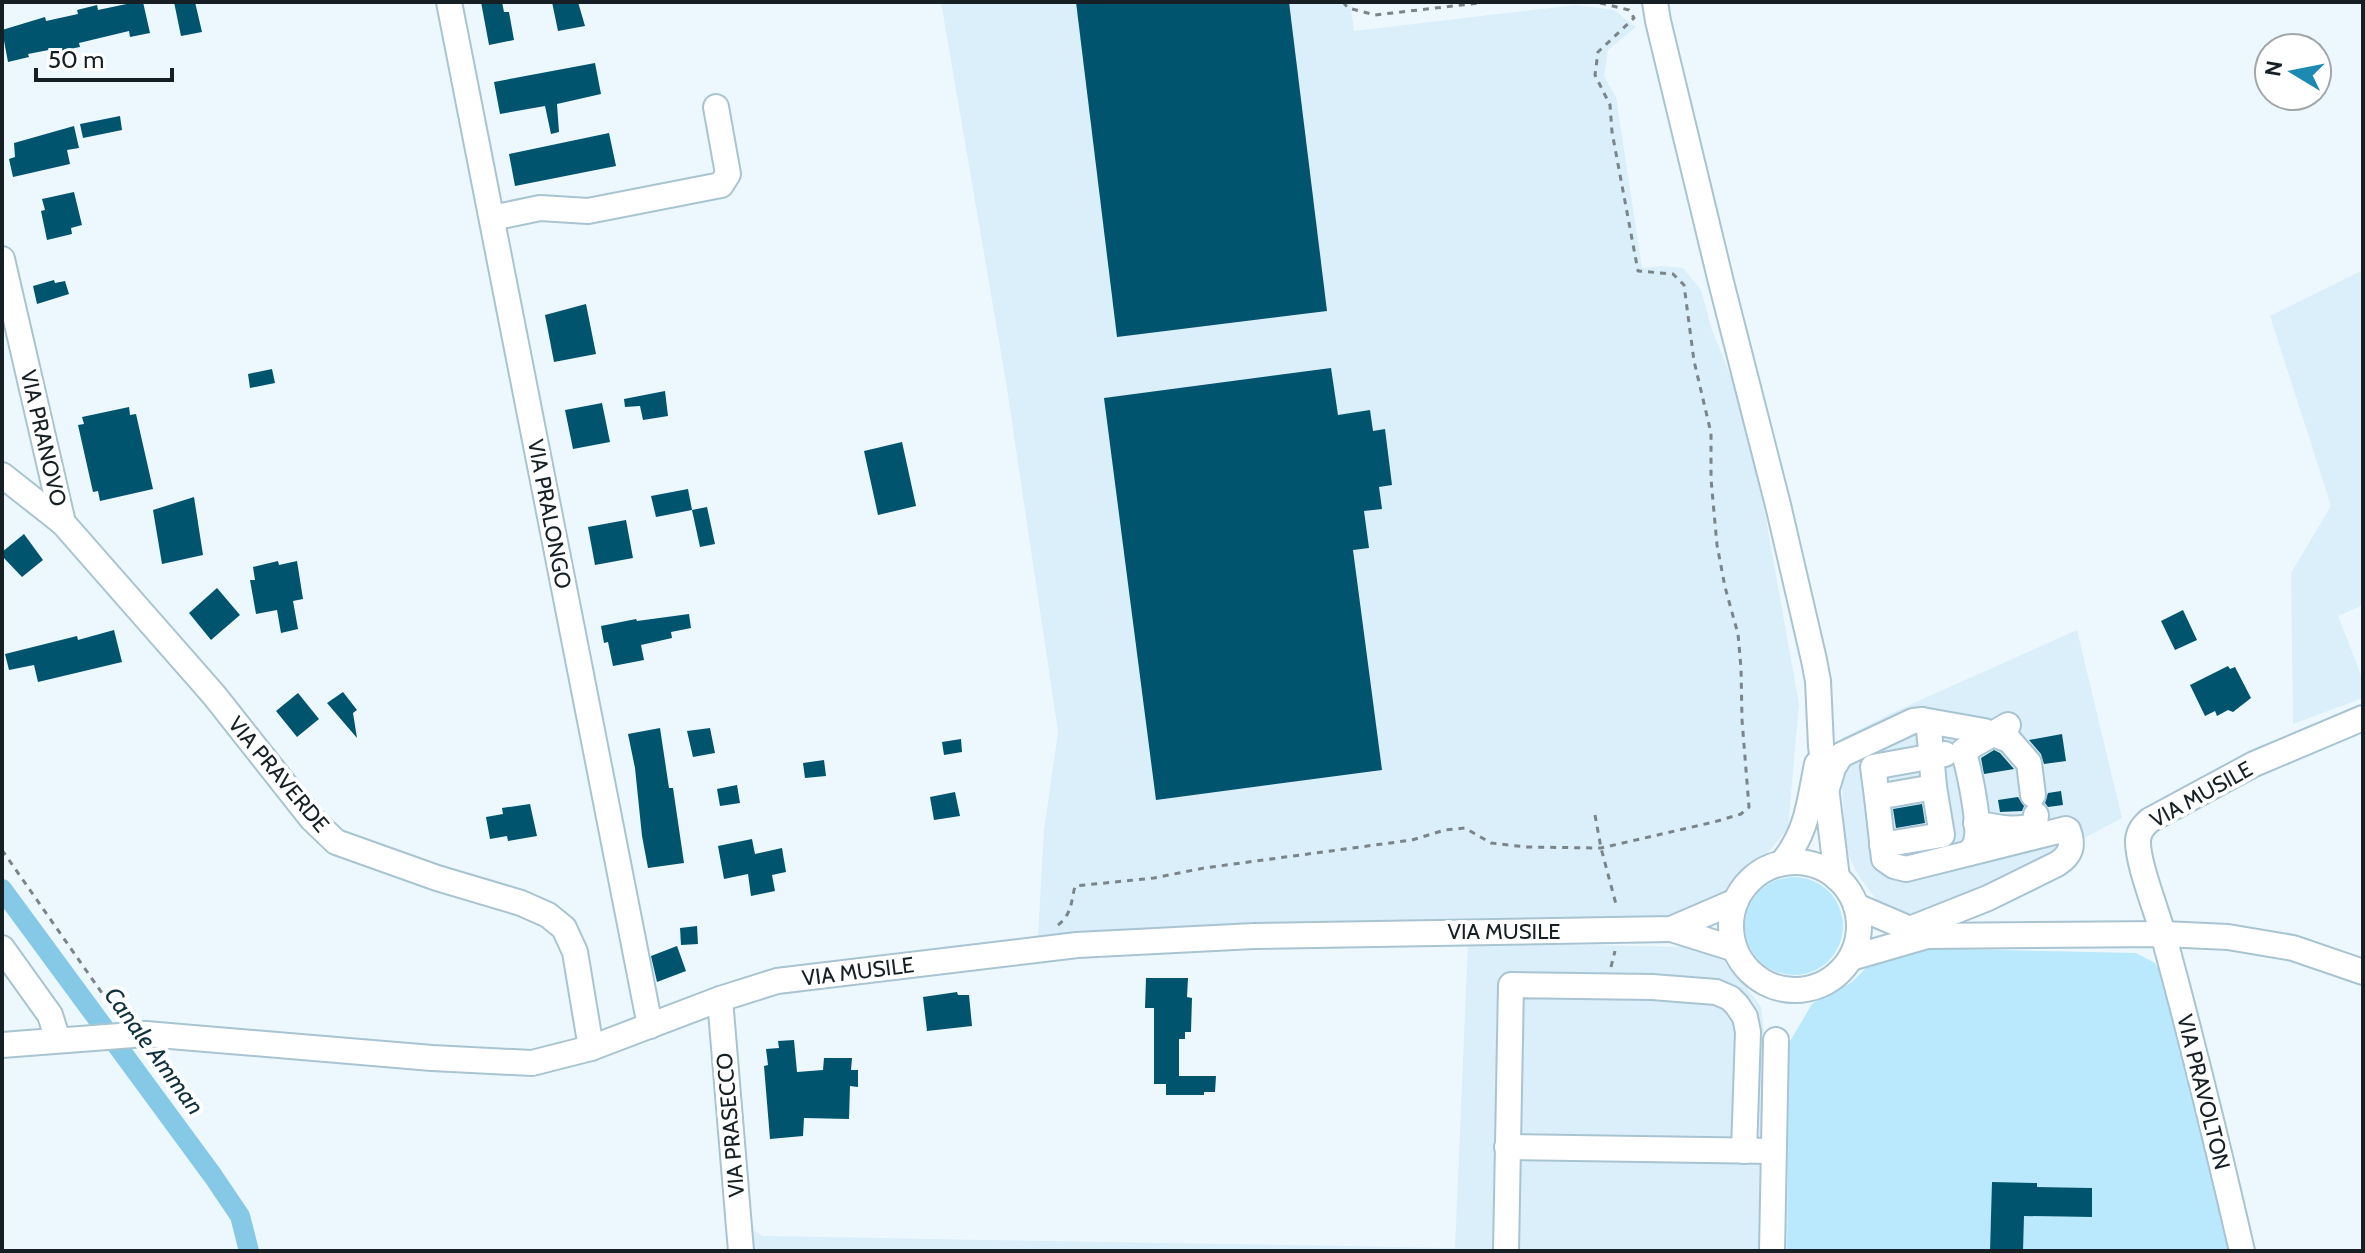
<svg xmlns="http://www.w3.org/2000/svg" width="2365" height="1253" font-family="Cabin,sans-serif">
<rect width="100%" height="100%" fill="#edf8fe"/>
<g fill="#daeff9">
<path d="M 941,2 L 1350,2 L 1354,31 L 1576,5 L 1614,10 L 1636,27 L 1608,50 L 1604,76 L 1616,97 L 1642,268 L 1662,266 L 1683,268 L 1701,290 L 1712,330 L 1735,387 L 1763,502 L 1799,704 L 1788,828 L 1765,856 L 1746,868 L 1721,897 L 1658,922 L 1256,922 L 1038,937 L 1044,830 L 1058,732 L 1006,382 Z"/>
<path d="M 2363,270 L 2363,605 L 2338,616 L 2363,680 L 2363,698 L 2293,724 L 2291,573 L 2331,506 L 2270,316 Z"/>
<path d="M 2077,630 L 2122,818 L 2030,867 L 1932,913 L 1904,913 L 1880,905 L 1858,875 L 1845,848 L 1841,755 L 1842,738 L 1896,711 Z"/>
<path d="M 1468,943 L 1696,947 L 1726,960 L 1761,1007 L 1765,1039 L 1789,1043 L 1787,1251 L 752,1251 L 750,1229 L 763,1236 L 1455,1248 Z"/>
</g>
<g fill="#bae9fe" fill-rule="evenodd">
<circle cx="1794" cy="926" r="49"/>
<path d="M 1959,949 L 2136,953 L 2155,963 L 2168,984 L 2230,1251 L 2023,1251 L 2023,1218 L 1991,1218 L 1990,1251 L 1787,1251 L 1789,1043 L 1812,1004 L 1852,982 L 1868,966 L 1891,955 L 1923,950 ZM 1992,1183 L 2037,1183 L 2037,1187 L 2092,1188 L 2092,1217 L 2036,1216 L 1992,1198 Z"/>
</g>
<g fill="none" stroke-linecap="round" stroke-linejoin="round">
<path stroke="#85c9e6" stroke-width="20" d="M 2,889 L 213,1176 L 240,1216 L 249,1251"/>
</g>
<g fill="#01546e">
<path d="M 136,2 L 143,2 L 150,33 L 130,37 L 129,31 L 79,43 L 80,47 L 59,51 L 59,48 L 28,54 L 29,57 L 8,62 L 2,30 L 45,17 L 46,21 L 78,14 L 77,10 L 97,5 L 98,10 Z"/>
<path d="M 174,2 L 195,2 L 202,32 L 181,36 Z"/>
<path d="M 481,2 L 502,2 L 504,12 L 509,12 L 514,40 L 489,45 Z"/>
<path d="M 552,2 L 578,2 L 585,26 L 558,31 Z"/>
<path d="M 1076,2 L 1289,2 L 1327,311 L 1117,337 Z"/>
<path d="M 595,63 L 601,94 L 557,104 L 559,132 L 551,134 L 545,106 L 500,114 L 494,82 Z"/>
<path d="M 120,116 L 122,130 L 83,138 L 80,124 Z"/>
<path d="M 74,126 L 79,148 L 67,150 L 70,164 L 13,177 L 9,159 L 15,157 L 14,143 Z"/>
<path d="M 609,133 L 616,166 L 515,186 L 509,154 Z"/>
<path d="M 74,192 L 82,225 L 71,228 L 72,234 L 47,240 L 41,211 L 45,210 L 42,199 Z"/>
<path d="M 54,280 L 55,283 L 65,281 L 69,294 L 37,304 L 33,286 Z"/>
<path d="M 586,304 L 596,354 L 554,362 L 545,315 Z"/>
<path d="M 1331,368 L 1338,415 L 1370,410 L 1373,431 L 1385,429 L 1392,485 L 1379,487 L 1382,509 L 1364,511 L 1369,548 L 1353,550 L 1382,770 L 1156,800 L 1104,398 Z"/>
<path d="M 272,369 L 275,383 L 250,388 L 248,374 Z"/>
<path d="M 665,391 L 668,416 L 643,420 L 640,406 L 625,407 L 624,399 Z"/>
<path d="M 602,403 L 610,442 L 573,449 L 565,410 Z"/>
<path d="M 129,407 L 130,415 L 136,414 L 153,489 L 100,501 L 98,491 L 93,492 L 78,425 L 84,424 L 82,417 Z"/>
<path d="M 902,442 L 916,506 L 878,515 L 864,451 Z"/>
<path d="M 688,489 L 692,510 L 656,517 L 651,496 Z"/>
<path d="M 194,497 L 203,555 L 162,564 L 153,510 Z"/>
<path d="M 707,507 L 715,544 L 700,547 L 692,510 Z"/>
<path d="M 626,520 L 633,558 L 595,565 L 588,527 Z"/>
<path d="M 24,534 L 43,560 L 22,577 L 2,556 L 2,552 Z"/>
<path d="M 278,561 L 279,565 L 297,561 L 303,599 L 293,601 L 298,629 L 281,633 L 277,610 L 256,614 L 250,580 L 255,580 L 253,567 Z"/>
<path d="M 217,588 L 240,615 L 211,640 L 189,613 Z"/>
<path d="M 2183,610 L 2197,640 L 2175,650 L 2161,621 Z"/>
<path d="M 689,614 L 691,628 L 671,632 L 672,638 L 641,645 L 644,660 L 613,666 L 608,642 L 604,643 L 601,626 L 636,619 L 637,621 Z"/>
<path d="M 114,630 L 122,662 L 38,682 L 34,665 L 9,670 L 5,654 L 77,636 L 78,640 Z"/>
<path d="M 2228,666 L 2230,669 L 2235,667 L 2251,698 L 2233,712 L 2228,710 L 2217,716 L 2215,711 L 2205,716 L 2190,685 Z"/>
<path d="M 343,692 L 357,710 L 353,713 L 357,738 L 327,703 Z"/>
<path d="M 298,693 L 319,719 L 297,737 L 276,711 Z"/>
<path d="M 660,728 L 669,788 L 673,788 L 684,863 L 648,868 L 642,836 L 635,768 L 628,734 Z"/>
<path d="M 710,728 L 715,753 L 693,757 L 687,731 Z"/>
<path d="M 2062,734 L 2066,761 L 2044,764 L 2041,754 L 2029,740 Z"/>
<path d="M 961,739 L 962,752 L 944,755 L 942,742 Z"/>
<path d="M 1994,750 L 2000,753 L 2014,769 L 1984,774 L 1981,758 Z"/>
<path d="M 824,760 L 826,776 L 805,778 L 803,763 Z"/>
<path d="M 737,785 L 740,803 L 720,806 L 717,789 Z"/>
<path d="M 2061,791 L 2063,805 L 2048,807 L 2045,803 L 2048,793 Z"/>
<path d="M 955,792 L 960,816 L 934,820 L 930,797 Z"/>
<path d="M 2018,797 L 2024,806 L 2022,811 L 2000,812 L 1998,800 Z"/>
<path d="M 530,804 L 537,836 L 508,841 L 507,836 L 490,839 L 486,817 L 503,814 L 502,808 Z"/>
<path d="M 1922,804 L 1925,823 L 1896,828 L 1893,809 Z"/>
<path d="M 752,839 L 755,854 L 782,848 L 786,872 L 772,875 L 775,891 L 751,896 L 748,874 L 724,879 L 718,846 Z"/>
<path d="M 697,926 L 698,944 L 681,945 L 680,928 Z"/>
<path d="M 677,946 L 686,971 L 657,982 L 651,956 Z"/>
<path d="M 1146,978 L 1188,978 L 1187,997 L 1192,998 L 1191,1032 L 1185,1032 L 1185,1039 L 1179,1039 L 1179,1076 L 1216,1076 L 1215,1092 L 1204,1092 L 1204,1095 L 1166,1095 L 1166,1084 L 1154,1084 L 1154,1008 L 1145,1008 Z"/>
<path d="M 957,992 L 958,995 L 969,995 L 972,1026 L 927,1031 L 923,997 Z"/>
<path d="M 794,1040 L 797,1072 L 823,1070 L 824,1058 L 852,1058 L 851,1070 L 858,1070 L 858,1087 L 850,1086 L 849,1119 L 804,1118 L 803,1136 L 770,1139 L 764,1066 L 768,1065 L 766,1049 L 779,1048 L 778,1041 Z"/>
<path d="M 1992,1182 L 2037,1183 L 2037,1187 L 2092,1188 L 2092,1217 L 2024,1216 L 2023,1251 L 1990,1251 Z"/>
</g>
<g fill="none" stroke-linecap="round" stroke-linejoin="round">
<g stroke="#a9c4d1" stroke-width="28">
<g id="minor">
<path d="M 449,2 L 650,1026"/>
<path d="M 1655,2 L 1658,21 L 1721,282 L 1778,505 L 1814,660 L 1818,681 L 1821,746 L 1837,878"/>
<path d="M 492,218 L 540,208 L 588,211 L 721,185 L 728,174 L 716,107"/>
<path d="M 2,259 L 63,523"/>
<path d="M 2,475 L 63,523 L 214,695 L 312,819 L 336,842 L 437,878 L 521,903 L 548,915 L 564,928 L 575,952 L 591,1048"/>
<path d="M 1922,720 L 1984,731 L 2009,740 L 2029,763 L 2033,795"/>
<path d="M 1828,785 L 1833,768 L 1841,755 L 1913,721 L 1922,720 L 1929,729 L 1934,787 L 1877,797 L 1884,859 L 1894,866 L 1906,869 L 2066,829 L 2068,830 C 2074,846 2071,855 2057,864 L 1988,898 L 1910,929"/>
<path d="M 1877,797 L 1873,767 L 1945,754"/>
<path d="M 1976,823 C 1995,827 2016,832 2035,825 L 2036,815"/>
<path d="M 1882,845 L 1942,835 L 1934,787"/>
<path d="M 1969,853 C 1971,850 1976,845 1976,842 C 1981,825 1969,768 1963,751 L 2008,725"/>
<circle cx="1795" cy="926" r="64"/>
<path d="M 1782,863 C 1808,831 1809,803 1817,764"/>
<path d="M 1856,906 L 1924,935"/>
<path d="M 1671,929 L 1735,949"/>
<path d="M 2,948 L 50,1015 L 58,1040"/>
<path d="M 1851,958 L 1927,936 L 2164,934 L 2228,937 L 2293,948 L 2363,972"/>
<path d="M 720,999 L 741,1251"/>
<path d="M 2,1045 L 146,1034 L 432,1058 L 532,1063 L 591,1048 L 720,999 L 777,981 L 1077,945 L 1254,936 L 1671,929 L 1736,901"/>
<path d="M 1507,1147 L 1773,1151"/>
<path d="M 1506,1251 L 1511,985 L 1652,987 L 1716,992 L 1730,998 L 1737,1005 L 1745,1017 L 1748,1032 L 1744,1151"/>
<path d="M 1772,1251 L 1776,1040"/>
<path d="M 2242,1251 C 2218,1147 2193,1044 2165,941 C 2159,916 2137,864 2138,840 C 2139,831 2143,826 2150,820 L 2254,764 L 2363,718"/>
</g>
</g>
<g stroke="#7a8489" stroke-width="3" stroke-dasharray="6 6" stroke-linecap="butt">
<path d="M 1343,2 L 1348,8 L 1375,15 L 1488,2"/>
<path d="M 1595,815 L 1601,848 L 1617,908"/>
<path d="M 2,850 L 118,1016"/>
<path d="M 1058,925 C 1072,914 1071,902 1075,886 L 1154,878 L 1204,868 L 1412,840 L 1445,830 L 1465,828 L 1491,843 L 1526,847 L 1601,848 L 1714,822 L 1741,814 L 1749,807 L 1742,720 L 1741,668 L 1738,634 L 1725,587 L 1717,545 L 1711,479 L 1711,433 L 1694,361 L 1684,285 L 1673,274 L 1638,271 L 1612,132 L 1610,105 L 1595,75 L 1598,52 L 1634,18 L 1629,10 L 1596,2"/>
<path d="M 1611,967 L 1615,951"/>
</g>
<use href="#minor" stroke="#fff" stroke-width="24"/>
</g>
<g text-anchor="middle" stroke-width="8" stroke-linejoin="round" paint-order="stroke">
<g font-size="22" fill="#162024" stroke="#fff">
<text transform="translate(44 438) rotate(77)" y="8">VIA PRANOVO</text>
<text transform="translate(550 514) rotate(79)" y="8">VIA PRALONGO</text>
<text transform="translate(279 774) rotate(50)" y="8">VIA PRAVERDE</text>
<text transform="translate(2201 794) rotate(-29)" y="8">VIA MUSILE</text>
<text x="1504" y="939">VIA MUSILE</text>
<text transform="translate(858 971) rotate(-7)" y="8">VIA MUSILE</text>
<text transform="translate(2204 1092) rotate(76)" y="8">VIA PRAVOLTON</text>
<text transform="translate(730 1125) rotate(-95)" y="8">VIA PRASECCO</text>
</g>
<g font-size="24" font-style="italic" fill="#0f303d" stroke="#fff">
<text transform="translate(154 1051) rotate(54)" y="8">Canale Amman</text>
</g>
</g>
<rect width="2365" height="1253" fill="none" stroke="#162024" stroke-width="8"/>
<g transform="translate(2293 72) rotate(280)"><circle r="38" fill="#ffffff" stroke="#a2a6a7" stroke-width="2"/>
<path d="M0-6L14 30L0 20L-14 30Z" fill="#1d8bb1"/>
<text y="-12" font-size="22" font-weight="bold" text-anchor="middle" fill="#162024">N</text>
</g>
<path d="M36 68v12h136v-12" fill="none" stroke="#162024" stroke-width="4"/>
<text x="48" y="68" font-size="24" fill="#162024" stroke="#ffffff" stroke-width="6" paint-order="stroke">50 m</text>
</svg>
